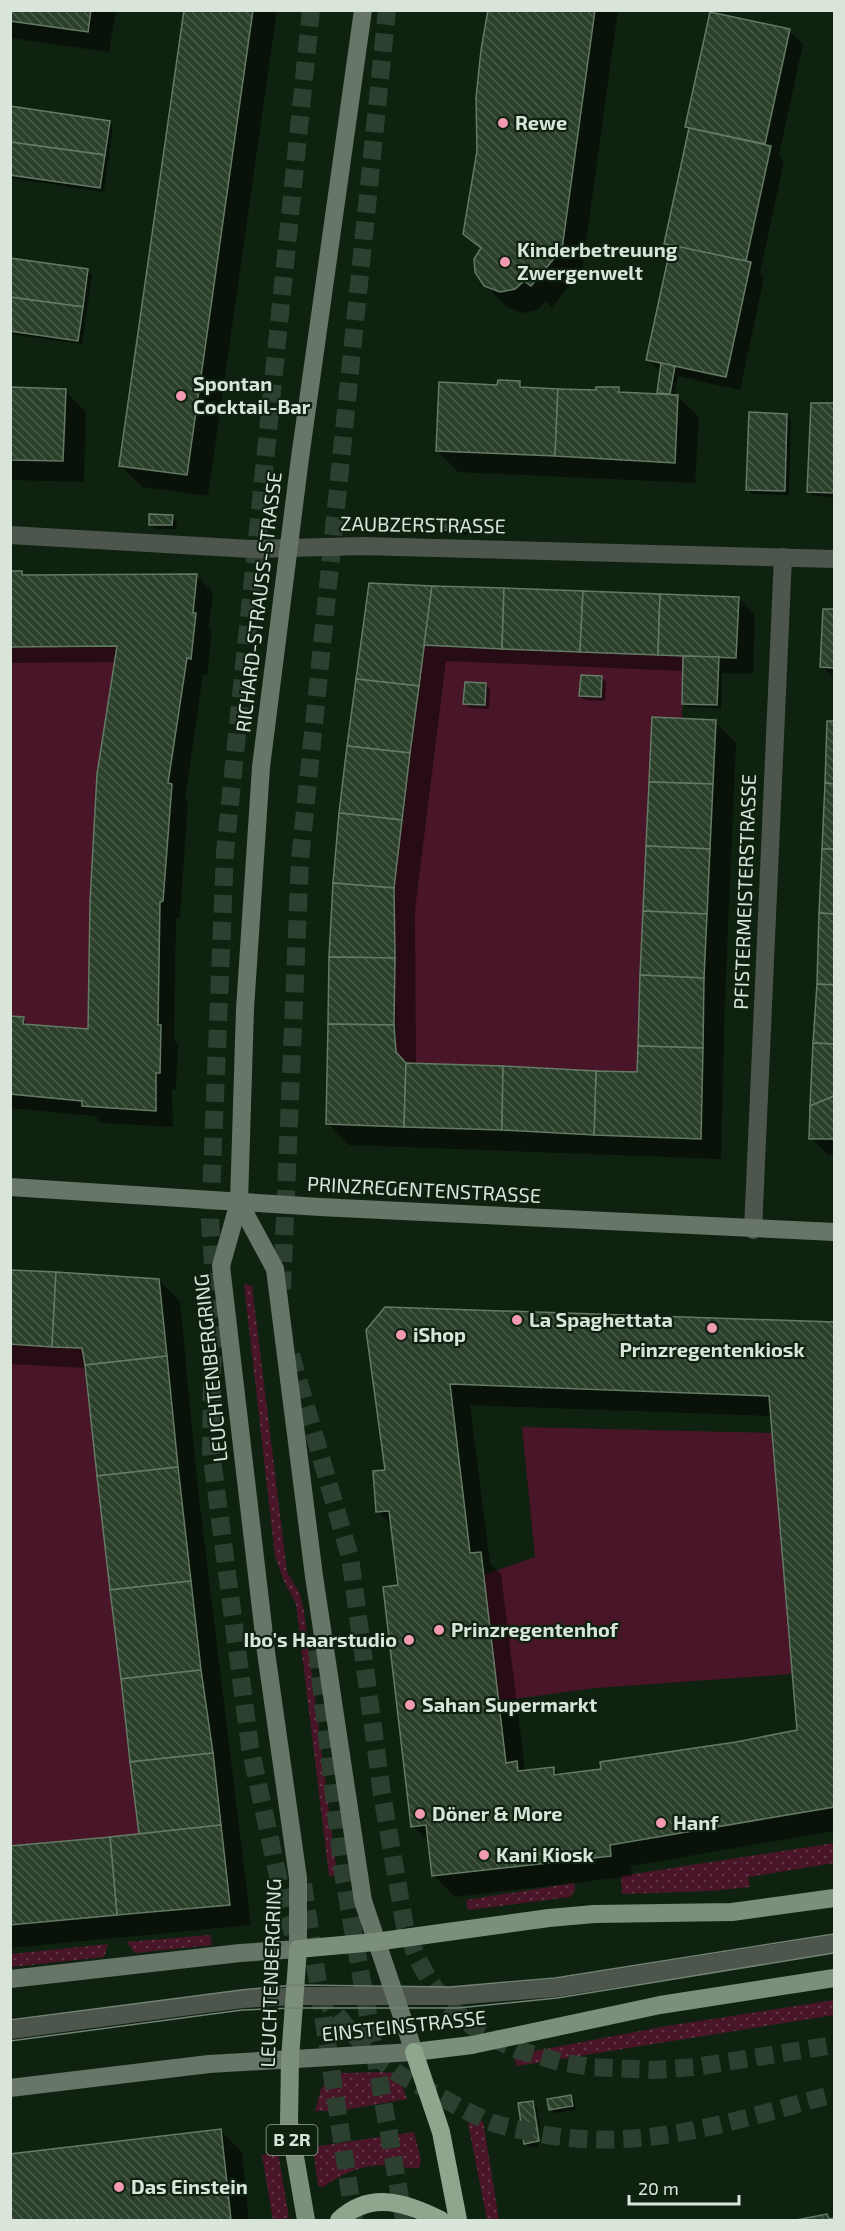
<svg xmlns="http://www.w3.org/2000/svg" width="845" height="2231" font-family="'Exo 2',sans-serif">
<defs>
<pattern id="grass-dots" width="8" height="8" patternUnits="userSpaceOnUse" patternTransform="scale(1.5)"><rect width="8" height="8" fill="#491528"/><path d="M2 2h.1M6 6h.1" fill="none" stroke="#623746" stroke-width="1.8" stroke-linecap="round"/></pattern>
<pattern id="building-back-hatch" width="6" height="6" patternUnits="userSpaceOnUse" patternTransform="scale(1.5)"><rect width="6" height="6" fill="#2b3f2b"/><path d="M-1 5l2 2M0 0l6 6M5-1l2 2" fill="none" stroke="#495b49"/></pattern>
</defs>
<rect width="100%" height="100%" fill="#0f2210"/>
<g fill="url(#grass-dots)">
<path d="M 244,1284 L 252,1286 L 287,1572 L 300,1594 L 304,1611 L 337,1875 L 329,1876 L 296,1604 L 284,1581 L 275,1556 Z"/>
<path d="M 834,1843 L 834,1863 L 748,1877 L 750,1887 L 710,1891 L 622,1894 L 621,1876 Z"/>
<path d="M 574,1883 L 575,1890 L 570,1897 L 468,1910 L 466,1900 Z"/>
<path d="M 210,1935 L 212,1945 L 135,1953 L 127,1942 Z"/>
<path d="M 108,1944 L 104,1957 L 11,1967 L 11,1954 Z"/>
<path d="M 834,2000 L 834,2015 L 517,2066 L 513,2055 L 667,2026 Z"/>
<path d="M 382,2072 L 395,2073 L 398,2075 L 407,2099 L 337,2111 L 315,2111 L 321,2089 L 330,2076 L 341,2073 Z"/>
<path d="M 483,2121 L 499,2220 L 487,2220 L 468,2123 Z"/>
<path d="M 414,2132 L 421,2160 L 419,2168 C 408,2169 397,2165 385,2165 C 363,2164 341,2174 323,2187 L 318,2186 L 313,2147 Z"/>
<path d="M 278,2152 L 289,2218 L 273,2220 L 262,2155 Z"/>
</g>
<g fill="#491528">
<path d="M 424,645 L 683,656 L 682,718 L 652,717 L 637,1072 L 406,1063 L 396,1052 L 394,888 Z"/>
<path d="M 117,646 L 97,774 L 90,902 L 88,1029 L 23,1024 L 23,1017 L 11,1016 L 10,647 Z"/>
<path d="M 10,1344 L 82,1348 L 139,1834 L 11,1846 Z"/>
<path d="M 522,1427 L 773,1433 L 792,1674 L 596,1688 L 498,1701 L 484,1575 L 535,1557 Z"/>
</g>
<g fill="#0007" fill-rule="evenodd">
<path d="M 10,10 L 116,10 L 109,52 L 10,38 Z"/>
<path d="M 185,10 L 277,10 L 208,496 L 142,487 L 121,466 Z"/>
<path d="M 490,10 L 618,10 L 582,271 L 552,307 L 546,302 L 537,310 L 522,313 L 507,307 L 485,285 L 482,251 L 464,233 L 478,151 Z"/>
<path d="M 789,31 L 803,44 L 779,155 L 784,161 L 760,273 L 764,277 L 740,390 L 678,376 L 675,396 L 677,396 L 699,417 L 695,483 L 458,472 L 437,450 L 499,387 L 519,382 L 526,388 L 598,392 L 619,389 L 623,393 L 661,395 L 658,393 L 661,373 L 648,359 L 672,249 L 666,243 L 690,130 L 687,127 Z"/>
<path d="M 10,108 L 109,122 L 113,126 L 104,192 L 10,178 Z"/>
<path d="M 10,260 L 88,271 L 92,275 L 82,344 L 10,334 Z"/>
<path d="M 10,389 L 65,391 L 86,412 L 84,482 L 10,480 Z"/>
<path d="M 812,404 L 834,405 L 834,497 L 813,496 L 809,491 Z"/>
<path d="M 787,415 L 791,420 L 789,495 L 752,494 L 748,489 Z"/>
<path d="M 172,516 L 177,521 L 176,529 L 155,529 L 150,524 Z"/>
<path d="M 464,522 L 469,527 L 469,535 L 446,534 L 441,530 Z"/>
<path d="M 10,573 L 21,573 L 25,577 L 196,575 L 213,592 L 209,628 L 212,631 L 207,675 L 203,674 L 185,799 L 188,802 L 180,917 L 176,919 L 174,1040 L 178,1044 L 176,1089 L 172,1089 L 173,1127 L 101,1123 L 95,1116 L 10,1108 L 10,1018 L 23,1019 L 30,1026 L 89,1031 L 116,662 L 10,663 Z"/>
<path d="M 370,585 L 738,598 L 755,615 L 753,674 L 722,673 L 721,709 L 688,707 L 683,703 L 684,671 L 446,661 L 415,910 L 416,1065 L 639,1073 L 715,722 L 736,743 L 725,1000 L 721,1159 L 349,1145 L 328,1123 Z"/>
<path d="M 824,610 L 834,611 L 834,679 L 822,666 Z"/>
<path d="M 602,678 L 606,682 L 605,701 L 585,700 L 580,696 Z"/>
<path d="M 486,684 L 490,689 L 489,709 L 469,708 L 465,703 Z"/>
<path d="M 829,722 L 834,722 L 834,1155 L 828,1155 L 811,1138 Z"/>
<path d="M 10,1272 L 159,1280 L 180,1302 L 198,1489 L 251,1925 L 10,1948 L 10,1848 L 140,1836 L 86,1368 L 10,1364 Z"/>
<path d="M 386,1309 L 834,1324 L 834,1831 L 631,1866 L 632,1876 L 455,1897 L 434,1876 L 430,1843 L 413,1826 L 400,1587 L 392,1526 L 378,1511 L 387,1472 ZM 470,1405 L 772,1416 L 798,1731 L 603,1771 L 560,1776 L 553,1768 L 525,1770 L 501,1574 L 490,1563 Z"/>
<path d="M 570,2097 L 575,2102 L 576,2110 L 555,2113 L 550,2109 Z"/>
<path d="M 533,2103 L 537,2107 L 543,2145 L 535,2106 L 532,2106 L 538,2146 L 530,2148 L 525,2143 Z"/>
<path d="M 221,2131 L 242,2152 L 249,2220 L 10,2220 L 10,2156 Z"/>
</g>
<g fill="url(#building-back-hatch)" stroke="#647a64" stroke-width="1.5" fill-rule="evenodd">
<path d="M 10,10 L 91,10 L 88,32 L 10,21 Z"/>
<path d="M 184,10 L 253,10 L 187,475 L 119,466 Z"/>
<path d="M 488,10 L 595,10 L 562,249 L 531,286 L 524,281 L 515,289 L 500,292 L 484,286 L 475,272 L 474,259 L 481,248 L 463,234 L 477,151 L 476,98 L 481,50 Z"/>
<path d="M 710,12 L 790,29 L 765,144 L 685,127 Z"/>
<path d="M 10,106 L 110,121 L 105,155 L 10,142 Z"/>
<path d="M 689,128 L 771,146 L 746,261 L 664,244 Z"/>
<path d="M 10,142 L 105,155 L 100,188 L 10,175 Z"/>
<path d="M 671,245 L 751,262 L 726,377 L 646,360 Z"/>
<path d="M 10,258 L 88,269 L 83,307 L 10,297 Z"/>
<path d="M 10,297 L 83,307 L 78,341 L 10,331 Z"/>
<path d="M 661,363 L 675,366 L 670,394 L 657,393 Z"/>
<path d="M 498,380 L 520,381 L 520,387 L 558,389 L 555,456 L 436,451 L 439,382 L 497,385 Z"/>
<path d="M 10,387 L 66,389 L 63,461 L 10,460 Z"/>
<path d="M 596,387 L 619,387 L 619,392 L 678,395 L 675,463 L 555,456 L 558,389 L 596,390 Z"/>
<path d="M 811,403 L 834,403 L 834,493 L 807,492 Z"/>
<path d="M 749,412 L 787,414 L 785,491 L 746,490 Z"/>
<path d="M 149,514 L 173,515 L 172,525 L 149,525 Z"/>
<path d="M 440,520 L 465,521 L 465,531 L 440,530 Z"/>
<path d="M 10,571 L 22,571 L 22,575 L 197,574 L 193,613 L 196,613 L 191,659 L 187,658 L 168,783 L 172,784 L 163,901 L 160,902 L 158,1025 L 161,1025 L 160,1073 L 156,1073 L 156,1111 L 82,1106 L 82,1101 L 10,1094 L 10,1016 L 24,1017 L 23,1024 L 88,1029 L 90,902 L 97,774 L 117,646 L 10,647 Z"/>
<path d="M 369,583 L 432,586 L 419,686 L 356,679 Z"/>
<path d="M 432,586 L 504,588 L 502,649 L 424,645 Z"/>
<path d="M 504,588 L 583,591 L 580,652 L 502,649 Z"/>
<path d="M 583,591 L 660,594 L 658,655 L 580,652 Z"/>
<path d="M 660,594 L 739,597 L 736,658 L 658,655 Z"/>
<path d="M 823,609 L 834,609 L 834,668 L 820,667 Z"/>
<path d="M 683,656 L 719,657 L 717,705 L 682,704 Z"/>
<path d="M 581,675 L 602,676 L 601,697 L 579,696 Z"/>
<path d="M 356,679 L 419,686 L 410,753 L 347,746 Z"/>
<path d="M 465,682 L 486,683 L 485,705 L 463,704 Z"/>
<path d="M 652,717 L 716,720 L 713,784 L 649,782 Z"/>
<path d="M 827,721 L 834,721 L 834,784 L 825,783 Z"/>
<path d="M 347,746 L 410,753 L 402,820 L 339,813 Z"/>
<path d="M 649,782 L 713,784 L 710,849 L 646,846 Z"/>
<path d="M 825,783 L 834,784 L 834,849 L 822,849 Z"/>
<path d="M 339,813 L 402,820 L 394,888 L 333,883 Z"/>
<path d="M 646,846 L 710,849 L 707,914 L 643,911 Z"/>
<path d="M 822,849 L 834,849 L 834,914 L 819,913 Z"/>
<path d="M 333,883 L 394,888 L 395,958 L 329,957 Z"/>
<path d="M 643,911 L 707,914 L 704,978 L 640,975 Z"/>
<path d="M 819,913 L 834,914 L 834,985 L 817,984 Z"/>
<path d="M 329,957 L 395,958 L 394,1025 L 328,1024 Z"/>
<path d="M 640,975 L 704,978 L 703,1048 L 638,1046 Z"/>
<path d="M 817,984 L 834,985 L 834,1044 L 813,1043 Z"/>
<path d="M 328,1024 L 394,1025 L 396,1052 L 406,1063 L 404,1127 L 326,1124 Z"/>
<path d="M 813,1043 L 834,1044 L 834,1096 L 810,1106 Z"/>
<path d="M 638,1046 L 703,1048 L 701,1139 L 594,1135 L 596,1071 L 637,1072 Z"/>
<path d="M 406,1063 L 503,1066 L 502,1130 L 404,1127 Z"/>
<path d="M 503,1066 L 596,1071 L 594,1135 L 502,1130 Z"/>
<path d="M 834,1096 L 834,1139 L 809,1139 L 810,1106 Z"/>
<path d="M 10,1270 L 56,1272 L 52,1347 L 10,1344 Z"/>
<path d="M 56,1272 L 159,1279 L 167,1356 L 85,1365 L 82,1348 L 52,1347 Z"/>
<path d="M 385,1307 L 834,1322 L 834,1807 L 610,1845 L 611,1856 L 432,1876 L 426,1825 L 411,1827 L 383,1587 L 398,1585 L 389,1511 L 376,1512 L 373,1471 L 385,1470 L 366,1330 ZM 450,1384 L 769,1396 L 797,1730 L 736,1742 L 600,1762 L 601,1769 L 577,1772 L 554,1775 L 554,1767 L 518,1771 L 517,1761 L 506,1763 L 481,1552 L 470,1553 Z"/>
<path d="M 167,1356 L 178,1467 L 97,1476 L 85,1365 Z"/>
<path d="M 178,1467 L 191,1581 L 110,1590 L 97,1476 Z"/>
<path d="M 191,1581 L 201,1670 L 121,1679 L 110,1590 Z"/>
<path d="M 201,1670 L 213,1753 L 130,1762 L 121,1679 Z"/>
<path d="M 213,1753 L 221,1825 L 139,1834 L 130,1762 Z"/>
<path d="M 221,1825 L 230,1905 L 117,1915 L 110,1837 Z"/>
<path d="M 110,1837 L 117,1915 L 10,1925 L 10,1846 Z"/>
<path d="M 571,2095 L 573,2106 L 549,2110 L 547,2099 Z"/>
<path d="M 533,2101 L 539,2141 L 524,2144 L 518,2103 Z"/>
<path d="M 221,2129 L 231,2220 L 10,2220 L 10,2154 Z"/>
<path d="M 827,2214 L 829,2219 L 834,2218 L 834,2220 L 796,2220 Z"/>
</g>
<g fill="none" stroke-linecap="round" stroke-linejoin="round">
<g stroke="#2d3f2e" stroke-width="18" stroke-dasharray="18 9" stroke-linecap="butt">
<path d="M 282,1289 L 300,860 L 387,10"/>
<path d="M 215,1329 L 212,1370 L 211,1451 L 250,1747 L 286,1913 L 297,1944"/>
<path d="M 222,1344 L 216,1306 L 210,1220 L 225,852 L 311,10"/>
<path d="M 291,1355 L 350,1557 L 382,1794 L 405,1927 L 418,1960 L 431,1983 L 447,2004 L 479,2032 L 518,2050 L 560,2062 L 591,2067 L 654,2070 L 695,2067 L 834,2045"/>
<path d="M 317,1650 L 343,1873 L 404,2220"/>
<path d="M 303,1884 L 354,2220"/>
<path d="M 321,1993 C 339,2021 365,2048 392,2069 C 403,2078 418,2084 431,2092 C 448,2101 466,2111 483,2119 C 499,2126 515,2129 531,2132 C 637,2155 734,2121 834,2094"/>
</g>
<path stroke="#4d564c" stroke-width="18" d="M 10,2030 L 242,1999 L 294,1996 L 454,1996 L 554,1988 L 834,1944"/>
<g stroke="#4d564c" stroke-width="18">
<path d="M 10,535 L 251,549 L 362,546 L 834,559"/>
<path d="M 753,1230 L 783,557"/>
</g>
<g stroke="#677667" stroke-width="18">
<path d="M 10,1187 L 320,1207 L 834,1232"/>
<path d="M 10,1979 L 240,1953 L 298,1949 L 298,1878 L 266,1652 L 221,1266 L 239,1202 L 245,1009 L 261,767 L 300,458 L 363,10"/>
<path d="M 10,2088 L 209,2064 L 414,2052 L 363,1901 L 314,1576 L 275,1269 L 239,1202"/>
</g>
<g stroke="#7c8f7b" stroke-width="18">
<path d="M 414,2052 L 472,2045 L 660,2005 L 834,1978"/>
<path d="M 306,2220 L 289,2122 L 290,2059 L 298,1949 L 375,1942 L 549,1918 L 594,1914 L 732,1912 L 834,1898"/>
</g>
<g stroke="#8ea68e" stroke-width="18">
<path d="M 414,2052 L 441,2132 L 458,2220"/>
<path d="M 339,2220 C 371,2190 407,2203 441,2220"/>
</g>
<g stroke="#728273" stroke-width="1.5">
<path d="M 10,2020 L 241,1990 L 295,1985 L 450,1987 L 555,1978 L 834,1934"/>
<path d="M 10,2041 L 242,2010 L 294,2008 L 458,2008 L 557,1998 L 834,1953"/>
</g>
</g>
<g fill="#f19ab2" stroke="#0f2210" stroke-width="2">
<circle cx="503" cy="123" r="6"/>
<circle cx="505" cy="262" r="6"/>
<circle cx="181" cy="396" r="6"/>
<circle cx="517" cy="1320" r="6"/>
<circle cx="712" cy="1328" r="6"/>
<circle cx="401" cy="1335" r="6"/>
<circle cx="439" cy="1630" r="6"/>
<circle cx="409" cy="1640" r="6"/>
<circle cx="410" cy="1705" r="6"/>
<circle cx="420" cy="1814" r="6"/>
<circle cx="661" cy="1823" r="6"/>
<circle cx="484" cy="1855" r="6"/>
<circle cx="119" cy="2187" r="6"/>
</g>
<g text-anchor="middle" stroke-width="4.5" stroke-linejoin="round" paint-order="stroke">
<rect fill="#0f2210" stroke="#9caa9c" stroke-width="1.5" x="266.5" y="2125" width="51" height="30" rx="4.5"/>
<g font-size="18" font-weight="bold" fill="#d8e5d8">
<text x="292" y="2146">B 2R</text>
</g>
<g font-size="20" font-weight="bold" fill="#d8e5d8" stroke="#0f2210" text-anchor="start">
<text x="515" y="130">Rewe</text>
<text x="517" y="257">Kinderbetreuung<tspan x="517" dy="23">Zwergenwelt</tspan></text>
<text x="193" y="391">Spontan<tspan x="193" dy="23">Cocktail-Bar</tspan></text>
<text x="529" y="1327">La Spaghettata</text>
<text x="413" y="1342">iShop</text>
<text x="712" y="1357" text-anchor="middle">Prinzregentenkiosk</text>
<text x="451" y="1637">Prinzregentenhof</text>
<text x="397" y="1647" text-anchor="end">Ibo's Haarstudio</text>
<text x="422" y="1712">Sahan Supermarkt</text>
<text x="432" y="1821">Döner &amp; More</text>
<text x="673" y="1830">Hanf</text>
<text x="496" y="1862">Kani Kiosk</text>
<text x="131" y="2194">Das Einstein</text>
</g>
<g font-size="20" fill="#d8e5d8" stroke="#0f2210">
<text transform="translate(423 525) rotate(1)" y="7">ZAUBZERSTRASSE</text>
<text transform="translate(259 602) rotate(-83)" y="7">RICHARD-STRAUSS-STRASSE</text>
<text transform="translate(745 892) rotate(-88)" y="7">PFISTERMEISTERSTRASSE</text>
<text transform="translate(424 1190) rotate(3)" y="7">PRINZREGENTENSTRASSE</text>
<text transform="translate(211 1368) rotate(-96)" y="7">LEUCHTENBERGRING</text>
<text transform="translate(271 1973) rotate(-88)" y="7">LEUCHTENBERGRING</text>
<text transform="translate(404 2026) rotate(-6)" y="7">EINSTEINSTRASSE</text>
</g>
</g>
<rect width="845" height="2231" fill="none" stroke="#d8e5d8" stroke-width="24"/>
<path d="M629 2195v9h110v-9" fill="none" stroke="#d8e5d8" stroke-width="3"/>
<text x="638" y="2195" font-size="18" fill="#d8e5d8" stroke="#0f2210" stroke-width="4.5" paint-order="stroke">20 m</text>
</svg>
